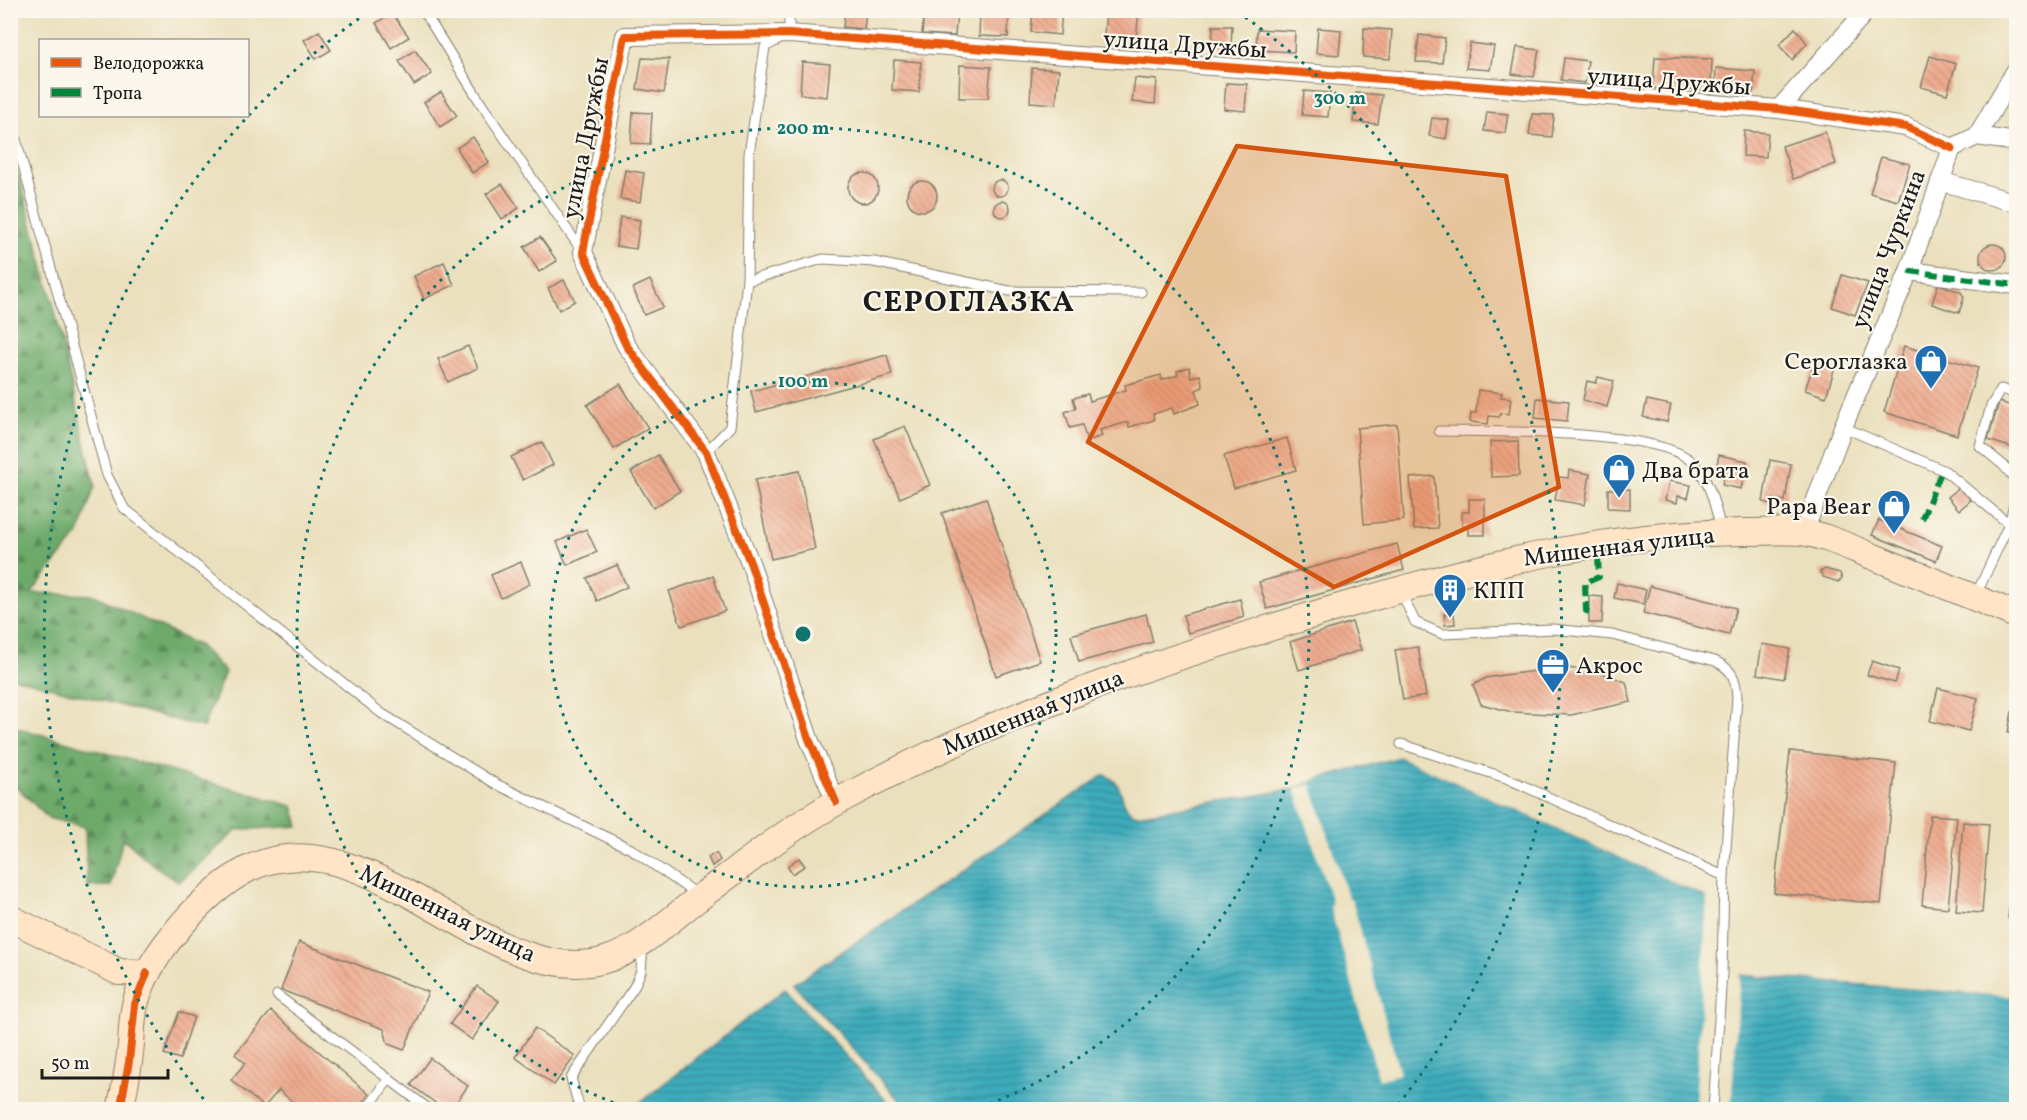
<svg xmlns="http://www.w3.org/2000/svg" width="2027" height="1120" font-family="Vollkorn,serif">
<defs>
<pattern id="forest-firs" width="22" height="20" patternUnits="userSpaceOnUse" patternTransform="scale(1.5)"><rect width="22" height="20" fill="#6daa6a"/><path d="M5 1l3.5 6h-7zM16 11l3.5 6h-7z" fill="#598a56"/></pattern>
<pattern id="water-rules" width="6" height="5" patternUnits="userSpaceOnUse" patternTransform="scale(1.5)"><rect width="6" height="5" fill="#3eacbc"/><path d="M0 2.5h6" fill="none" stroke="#338b98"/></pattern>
<pattern id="building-back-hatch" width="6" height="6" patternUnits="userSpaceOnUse" patternTransform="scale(1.5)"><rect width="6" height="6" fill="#eeab8e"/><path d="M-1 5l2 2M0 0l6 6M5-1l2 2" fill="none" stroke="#cc937a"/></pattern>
</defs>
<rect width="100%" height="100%" fill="#fbf7ec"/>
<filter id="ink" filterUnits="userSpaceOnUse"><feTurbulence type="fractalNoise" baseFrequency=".0167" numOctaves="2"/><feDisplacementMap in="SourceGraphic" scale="12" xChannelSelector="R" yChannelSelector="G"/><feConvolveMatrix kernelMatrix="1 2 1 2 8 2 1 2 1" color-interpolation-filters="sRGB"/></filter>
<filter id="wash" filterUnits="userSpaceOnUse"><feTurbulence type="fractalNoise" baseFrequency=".008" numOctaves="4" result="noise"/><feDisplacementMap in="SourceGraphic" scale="24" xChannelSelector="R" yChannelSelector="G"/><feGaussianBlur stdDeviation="1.35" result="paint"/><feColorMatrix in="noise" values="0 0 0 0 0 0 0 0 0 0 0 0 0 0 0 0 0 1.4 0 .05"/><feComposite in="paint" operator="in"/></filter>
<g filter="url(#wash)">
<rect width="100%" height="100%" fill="#ebe0bd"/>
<g fill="url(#forest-firs)" stroke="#446343" stroke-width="1.5">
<path d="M 10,143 L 51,295 L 95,486 L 79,534 L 31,593 L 94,595 L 200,646 L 225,672 L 203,727 L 11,677 Z"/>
<path d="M 11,726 L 293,806 L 299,826 L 237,830 L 179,882 L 152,864 L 123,838 L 111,886 L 87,886 L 85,827 L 48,818 L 18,788 L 11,785 Z"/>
</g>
<g fill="url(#water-rules)" stroke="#2d646c" stroke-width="1.5">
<path d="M 1400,757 L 1707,897 L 1705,972 L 2016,997 L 2016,1109 L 907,1109 L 794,984 L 1104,775 C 1129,784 1115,805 1136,815 L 1295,789 L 1318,779 Z"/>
<path d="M 785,989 L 894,1109 L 641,1109 L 638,1104 Z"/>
</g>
<g fill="#ebe0bd">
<path d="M 1399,754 L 1709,895 L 1711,907 L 1708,969 L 2016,994 L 2016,997 L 1740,974 L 1731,1109 L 1695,1109 L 1707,897 L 1400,757 Z"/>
<path d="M 1311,784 L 1348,897 L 1352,900 L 1400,1074 L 1379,1080 L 1330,906 L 1332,902 L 1295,789 Z"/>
</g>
<g id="blocks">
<g fill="url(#building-back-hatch)">
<path d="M 845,10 L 866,13 L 864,29 L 843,27 Z"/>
<path d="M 924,10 L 957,10 L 955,36 L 922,34 Z"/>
<path d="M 980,10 L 1009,10 L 1008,37 L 979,36 Z"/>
<path d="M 1033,10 L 1062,10 L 1060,35 L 1031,32 Z"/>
<path d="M 1106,10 L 1139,10 L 1136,39 L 1104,36 Z"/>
<path d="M 392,13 L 409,37 L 391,48 L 376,23 Z"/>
<path d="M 1213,26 L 1232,26 L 1231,47 L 1212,47 Z"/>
<path d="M 1318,28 L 1341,30 L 1339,55 L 1316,53 Z"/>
<path d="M 1364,28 L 1392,30 L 1390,59 L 1363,57 Z"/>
<path d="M 1795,28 L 1807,43 L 1792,60 L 1779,45 Z"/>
<path d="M 1257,29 L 1295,31 L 1294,52 L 1256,50 Z"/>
<path d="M 319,31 L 331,50 L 316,59 L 304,40 Z"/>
<path d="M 1419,35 L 1445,38 L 1442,63 L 1416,62 Z"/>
<path d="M 1470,43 L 1494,46 L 1490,70 L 1466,68 Z"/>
<path d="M 1517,47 L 1539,50 L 1534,77 L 1512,74 Z"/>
<path d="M 415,50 L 432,74 L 414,85 L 399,61 Z"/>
<path d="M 1930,56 L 1956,64 L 1947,94 L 1921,87 Z"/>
<path d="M 1655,57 L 1712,59 L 1711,90 L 1653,88 Z"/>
<path d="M 642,58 L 669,59 L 664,93 L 637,89 Z"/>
<path d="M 1564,58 L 1588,61 L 1585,83 L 1561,80 Z"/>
<path d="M 894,60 L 921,62 L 919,92 L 892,90 Z"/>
<path d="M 802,62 L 830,64 L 827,97 L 800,94 Z"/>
<path d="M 960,65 L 991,67 L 988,98 L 959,98 Z"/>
<path d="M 1032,68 L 1059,70 L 1056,104 L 1030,102 Z"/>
<path d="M 1716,68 L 1755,71 L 1753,93 L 1715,90 Z"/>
<path d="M 1135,78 L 1157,80 L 1155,104 L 1132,102 Z"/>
<path d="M 1226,83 L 1247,84 L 1245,111 L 1224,109 Z"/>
<path d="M 1304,91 L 1330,93 L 1328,117 L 1302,115 Z"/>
<path d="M 441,92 L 457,116 L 440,127 L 424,102 Z"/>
<path d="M 1356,93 L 1382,95 L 1378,124 L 1353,122 Z"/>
<path d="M 633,112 L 652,113 L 650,144 L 631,143 Z"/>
<path d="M 1487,112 L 1508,114 L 1505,133 L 1484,131 Z"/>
<path d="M 1532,114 L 1554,115 L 1552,137 L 1529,135 Z"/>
<path d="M 1432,118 L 1449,120 L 1446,139 L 1429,136 Z"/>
<path d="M 1744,131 L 1768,133 L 1766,157 L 1743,156 Z"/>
<path d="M 1825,132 L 1836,164 L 1793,179 L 1782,146 Z"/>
<path d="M 473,137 L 489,162 L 472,173 L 457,148 Z"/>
<path d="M 1881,157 L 1910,164 L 1898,201 L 1870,193 Z"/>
<path d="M 625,170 L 644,173 L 640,202 L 620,199 Z"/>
<circle cx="863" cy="188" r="15"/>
<circle cx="1000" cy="188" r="8"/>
<circle cx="922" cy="196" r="15"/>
<path d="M 502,184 L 519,208 L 502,219 L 486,194 Z"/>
<circle cx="1002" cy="209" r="8"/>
<path d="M 620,217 L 640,220 L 636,249 L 616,246 Z"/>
<path d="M 540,237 L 557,261 L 539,272 L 524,247 Z"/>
<circle cx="1993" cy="257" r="13"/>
<path d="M 444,262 L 454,285 L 424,299 L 414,276 Z"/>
<path d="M 1842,275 L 1868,283 L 1855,315 L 1832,307 Z"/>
<path d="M 564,280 L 575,301 L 559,310 L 548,288 Z"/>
<path d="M 650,280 L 663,307 L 644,315 L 633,288 Z"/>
<path d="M 1938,284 L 1961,292 L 1964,297 L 1959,313 L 1932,304 Z"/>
<path d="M 468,346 L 478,368 L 448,382 L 438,359 Z"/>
<path d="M 1904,346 L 1978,368 L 1957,435 L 1884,412 Z"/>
<path d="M 887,355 L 892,375 L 756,412 L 751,391 Z"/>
<path d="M 1814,363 L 1834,370 L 1826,397 L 1805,390 Z"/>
<path d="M 1189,367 L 1191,377 L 1200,375 L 1203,387 L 1196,390 L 1200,404 L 1174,414 L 1172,408 L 1153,414 L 1154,420 L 1129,427 L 1128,422 L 1100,430 L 1102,436 L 1087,441 L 1082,425 L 1070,428 L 1065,412 L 1076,408 L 1073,398 L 1088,394 L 1090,401 L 1126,390 L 1125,385 L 1161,375 L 1162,380 L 1178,375 L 1177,371 Z"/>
<path d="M 1598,377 L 1614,381 L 1607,407 L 1583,400 L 1587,381 L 1596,383 Z"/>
<path d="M 620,384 L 648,428 L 614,449 L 587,405 Z"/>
<path d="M 1478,390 L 1502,393 L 1501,397 L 1511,398 L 1509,414 L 1501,413 L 1499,417 L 1489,416 L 1488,424 L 1470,422 L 1471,413 L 1476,413 Z"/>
<path d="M 1537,398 L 1569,401 L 1567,421 L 1535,418 Z"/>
<path d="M 1647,400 L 1671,405 L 1667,422 L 1643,417 Z"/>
<path d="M 1999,402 L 2016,407 L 2016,449 L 1988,440 Z"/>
<path d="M 1397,424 L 1404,520 L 1364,524 L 1357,428 Z"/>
<path d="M 905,426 L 930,485 L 900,498 L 874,439 Z"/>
<path d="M 1287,438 L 1296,470 L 1234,488 L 1224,456 Z"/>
<path d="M 1518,441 L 1519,476 L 1491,477 L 1490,442 Z"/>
<path d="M 542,442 L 553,465 L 523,480 L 511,457 Z"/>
<path d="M 658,455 L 680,491 L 653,508 L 631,472 Z"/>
<path d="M 1719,455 L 1747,461 L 1741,489 L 1722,485 L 1724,476 L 1715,474 Z"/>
<path d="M 1770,460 L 1791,464 L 1785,501 L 1773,499 L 1772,504 L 1763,502 Z"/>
<path d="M 1569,470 L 1590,474 L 1585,505 L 1555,500 L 1559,477 L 1568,478 Z"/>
<path d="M 799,471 L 815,549 L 771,559 L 755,480 Z"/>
<path d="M 1434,476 L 1438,528 L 1414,529 L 1410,478 Z"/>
<path d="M 1669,481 L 1691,485 L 1688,498 L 1678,496 L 1677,503 L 1665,500 Z"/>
<path d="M 1960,487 L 1971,500 L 1959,510 L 1948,497 Z"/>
<path d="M 1608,489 L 1630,489 L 1630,509 L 1608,508 Z"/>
<path d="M 986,498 L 1040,661 L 996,676 L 942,513 Z"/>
<path d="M 1469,499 L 1485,499 L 1485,535 L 1468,535 L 1468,526 L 1462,526 L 1462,512 L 1469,512 Z"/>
<path d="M 1879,520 L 1942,546 L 1936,561 L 1872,535 Z"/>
<path d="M 586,529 L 597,552 L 567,565 L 557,542 Z"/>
<path d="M 1397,544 L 1404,570 L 1267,609 L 1259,582 Z"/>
<path d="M 521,562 L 530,584 L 501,598 L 491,575 Z"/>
<path d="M 617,565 L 627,587 L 597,601 L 587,578 Z"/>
<path d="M 1825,569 L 1840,573 L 1842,579 L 1838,582 L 1823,577 L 1820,572 Z"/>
<path d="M 713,576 L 725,611 L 681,626 L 669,591 Z"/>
<path d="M 1617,583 L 1646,590 L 1643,604 L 1614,598 Z"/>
<path d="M 1650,586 L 1736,608 L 1729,635 L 1643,613 Z"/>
<path d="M 1589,596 L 1603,597 L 1602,623 L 1589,623 Z"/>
<path d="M 1240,599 L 1244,617 L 1188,633 L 1183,615 Z"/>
<path d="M 1454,613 L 1455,624 L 1445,625 L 1444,614 Z"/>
<path d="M 1146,614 L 1153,642 L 1079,662 L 1071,635 Z"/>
<path d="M 1352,622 L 1361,650 L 1299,670 L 1290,642 Z"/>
<path d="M 1762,644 L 1790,649 L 1784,679 L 1757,674 Z"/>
<path d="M 1418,647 L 1426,696 L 1403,700 L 1395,650 Z"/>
<path d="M 1872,661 L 1899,670 L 1895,683 L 1867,675 Z"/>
<path d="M 1562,668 L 1593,670 L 1626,682 L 1631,702 L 1571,715 L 1512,712 L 1481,704 L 1473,685 L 1486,678 L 1503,675 Z"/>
<path d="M 1938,688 L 1978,698 L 1969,731 L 1930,721 Z"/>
<path d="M 2012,712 L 2016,713 L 2016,734 L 2008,732 Z"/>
<path d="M 1790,751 L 1896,763 L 1881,904 L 1774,893 Z"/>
<path d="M 1930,815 L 1957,817 L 1948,908 L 1922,905 Z"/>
<path d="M 1963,822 L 1989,824 L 1982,913 L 1956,911 Z"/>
<path d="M 716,853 L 720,860 L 712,866 L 708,857 Z"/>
<path d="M 2015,857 L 2016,857 L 2016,919 L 2008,918 Z"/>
<path d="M 799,858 L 805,866 L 792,874 L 787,866 Z"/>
<path d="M 299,942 L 428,992 L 404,1050 L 388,1044 L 384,1029 L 281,990 Z"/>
<path d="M 477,986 L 499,1001 L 472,1040 L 450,1024 Z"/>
<path d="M 271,1011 L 369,1094 L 357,1110 L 295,1110 L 291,1106 L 294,1103 L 279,1090 L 264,1107 L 231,1080 L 245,1063 L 235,1054 Z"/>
<path d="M 179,1012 L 194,1017 L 180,1059 L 164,1054 Z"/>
<path d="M 535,1028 L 575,1056 L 554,1085 L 515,1057 Z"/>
<path d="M 430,1058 L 468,1086 L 451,1110 L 445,1110 L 411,1085 Z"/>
</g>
</g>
</g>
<g filter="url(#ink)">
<use href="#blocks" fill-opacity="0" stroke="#847e6c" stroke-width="1.5"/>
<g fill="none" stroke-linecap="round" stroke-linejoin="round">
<g stroke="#847e6c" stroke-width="11">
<g id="lane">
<path d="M 423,10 L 482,105 L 582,251"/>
<path d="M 10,117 L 107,475 L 124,508 L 381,713 L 496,784 L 631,849 L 699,896"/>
<path d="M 747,281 L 823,259 L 874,262 L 1009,291 L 1141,292"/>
<path d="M 2016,394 L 2001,389 L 1991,406 L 1980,446 L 2003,465 L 2016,480"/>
<path d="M 1843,427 L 1945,471 L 2009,524"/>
<path d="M 1439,431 C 1492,432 1653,429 1690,460 C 1710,477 1715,507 1721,530"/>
<path d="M 706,452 L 730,427 L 747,281 L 749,154 L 765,47 L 789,34 L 789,10"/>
<path d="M 1401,592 L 1415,622 L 1442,634 L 1553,629 L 1612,635 L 1715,661 C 1732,669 1736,678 1737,697 L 1724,876"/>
<path d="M 1975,597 L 2009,524 L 2016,497"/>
<path d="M 1401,744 L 1506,778 L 1724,876 L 1722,973 L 1713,1110"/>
<path d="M 277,995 L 430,1110"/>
<path d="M 366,1110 L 389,1079"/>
<path d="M 580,1110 L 571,1078 L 634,987 L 641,971 L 643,946"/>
</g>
</g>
<g stroke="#847e6c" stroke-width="20">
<g id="street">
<path d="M 1779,109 L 1867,10"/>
<path d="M 1977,136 L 2016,142"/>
<path d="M 1940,181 L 2016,203"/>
<path d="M 1909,271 L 2016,285"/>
<path d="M 1804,532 L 1843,427 L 1909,271 L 1952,148 L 1977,136 L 2016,70"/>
<path d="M 836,802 L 809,739 L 751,565 L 706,452 L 626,345 L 583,252 L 625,36 L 789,34 L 1779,109 L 1906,127 L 1952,148"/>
</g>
</g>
<g stroke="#847e6c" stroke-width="28">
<g id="secondary">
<path d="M 10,918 L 119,972 L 147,973"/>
<path d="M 120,1110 C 125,1088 129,1066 131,1044 C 132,1030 132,1014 136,1001 C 149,954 205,891 248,869 C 368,809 493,997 608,959 C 642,948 670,919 699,898 C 745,863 792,826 844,798 C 1006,710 1180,653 1357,602 C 1488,564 1608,533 1746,532 C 1764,532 1783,531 1801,532 C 1825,535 1851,548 1874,557 C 1921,576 1969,595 2016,615"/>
</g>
</g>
<use href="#lane" stroke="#fff" stroke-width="9"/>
<use href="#street" stroke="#fff" stroke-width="18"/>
<use href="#secondary" stroke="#ffe4c6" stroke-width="26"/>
<g stroke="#00873e" stroke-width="6" stroke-dasharray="12 6" stroke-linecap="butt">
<path d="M 1909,271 L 2016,285"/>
<path d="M 1922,519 L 1942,470"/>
<path d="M 1589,612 L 1586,611 L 1585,583 L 1599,577 L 1598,557 L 1630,539"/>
</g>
<g stroke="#fbf7ec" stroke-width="11">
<g id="cycleway">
<path d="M 836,802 L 809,739 L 751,565 L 706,452 L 626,345 L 583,252 L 625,36 L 789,34 L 1779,109 L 1906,127 L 1952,148"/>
<path d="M 120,1110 L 129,1062 L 135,1004 L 147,973"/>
</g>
</g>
<use href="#cycleway" stroke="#e8590c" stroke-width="8"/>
</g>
</g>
<path fill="#d4530e" fill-opacity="0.2" stroke="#d4530e" stroke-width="4.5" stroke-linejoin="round" d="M 1237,146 L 1506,176 L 1559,487 L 1334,587 L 1088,442 Z"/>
<g fill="none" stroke="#0f766e" stroke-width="3" stroke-dasharray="3 6">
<circle cx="803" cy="634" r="253"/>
<path d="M630 1109A506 506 0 1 1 976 1109"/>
<path d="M209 1106A759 759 0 0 1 368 12M1238 12A759 759 0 0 1 1397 1106"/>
</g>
<defs>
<g id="shop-pin" transform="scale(1.725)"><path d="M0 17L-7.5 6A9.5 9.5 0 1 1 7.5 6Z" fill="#1f6fb2" stroke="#fbf7ec"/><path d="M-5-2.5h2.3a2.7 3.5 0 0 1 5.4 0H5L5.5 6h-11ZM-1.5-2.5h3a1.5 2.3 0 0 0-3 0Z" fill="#fff"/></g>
<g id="building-pin" transform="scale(1.725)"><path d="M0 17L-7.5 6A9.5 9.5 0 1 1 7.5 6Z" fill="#1f6fb2" stroke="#fbf7ec"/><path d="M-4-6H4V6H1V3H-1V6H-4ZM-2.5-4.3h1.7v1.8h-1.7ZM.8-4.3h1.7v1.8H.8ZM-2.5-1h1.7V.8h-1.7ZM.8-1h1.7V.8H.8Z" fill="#fff"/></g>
<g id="office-pin" transform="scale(1.725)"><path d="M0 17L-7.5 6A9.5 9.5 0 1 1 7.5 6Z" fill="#1f6fb2" stroke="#fbf7ec"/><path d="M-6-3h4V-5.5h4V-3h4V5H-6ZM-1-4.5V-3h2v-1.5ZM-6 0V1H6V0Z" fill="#fff"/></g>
</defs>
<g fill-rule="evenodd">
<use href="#shop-pin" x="1931" y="361"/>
<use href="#shop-pin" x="1619" y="470"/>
<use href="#shop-pin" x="1894" y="506"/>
<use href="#building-pin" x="1450" y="590"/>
<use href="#office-pin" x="1553" y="665"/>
</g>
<g text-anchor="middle" stroke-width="4.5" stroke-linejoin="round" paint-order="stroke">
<g font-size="24" fill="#1c1c1c" stroke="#fbf7ec">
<text transform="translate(1185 44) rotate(4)" y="8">улица Дружбы</text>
<text transform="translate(1669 81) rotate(4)" y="8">улица Дружбы</text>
<text transform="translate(585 138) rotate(-79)" y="8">улица Дружбы</text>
<text transform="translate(1888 249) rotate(-69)" y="8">улица Чуркина</text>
<text transform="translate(1619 546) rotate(-7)" y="8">Мишенная улица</text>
<text transform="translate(1033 712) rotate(-22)" y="8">Мишенная улица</text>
<text transform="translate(448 913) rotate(26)" y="8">Мишенная улица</text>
</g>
<g font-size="24" fill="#1c1c1c" stroke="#fbf7ec" text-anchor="start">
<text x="1908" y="369" text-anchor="end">Сероглазка</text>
<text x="1642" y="478">Два брата</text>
<text x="1871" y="514" text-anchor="end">Papa Bear</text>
<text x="1473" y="598">КПП</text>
<text x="1576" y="673">Акрос</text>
</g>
<g font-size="30" font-weight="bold" letter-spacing="1.5" fill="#1c1c1c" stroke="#fbf7ec">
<text x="969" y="311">СЕРОГЛАЗКА</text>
</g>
</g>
<circle cx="803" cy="634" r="9" fill="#0f766e" stroke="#fbf7ec" stroke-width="3"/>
<g font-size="18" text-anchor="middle" font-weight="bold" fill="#0f766e" stroke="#fbf7ec" stroke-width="4.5" stroke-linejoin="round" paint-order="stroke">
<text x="1340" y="104">300 m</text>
<text x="803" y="134">200 m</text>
<text x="803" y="387">100 m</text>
</g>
<rect width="2027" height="1120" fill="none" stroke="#fbf7ec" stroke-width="36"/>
<rect x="39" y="39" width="210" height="78" fill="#fbf7ec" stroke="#a29f99" stroke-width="1.5"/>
<rect x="51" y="58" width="30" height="9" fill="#e8590c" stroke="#a29f99" stroke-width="1.5"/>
<text x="93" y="69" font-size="18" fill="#1c1c1c">Велодорожка</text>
<rect x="51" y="88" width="30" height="9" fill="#00873e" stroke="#a29f99" stroke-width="1.5"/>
<text x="93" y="99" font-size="18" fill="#1c1c1c">Тропа</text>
<path d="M42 1069v9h126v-9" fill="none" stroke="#1c1c1c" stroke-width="3"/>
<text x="51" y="1069" font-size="18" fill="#1c1c1c" stroke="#fbf7ec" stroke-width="4.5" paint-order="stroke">50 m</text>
</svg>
